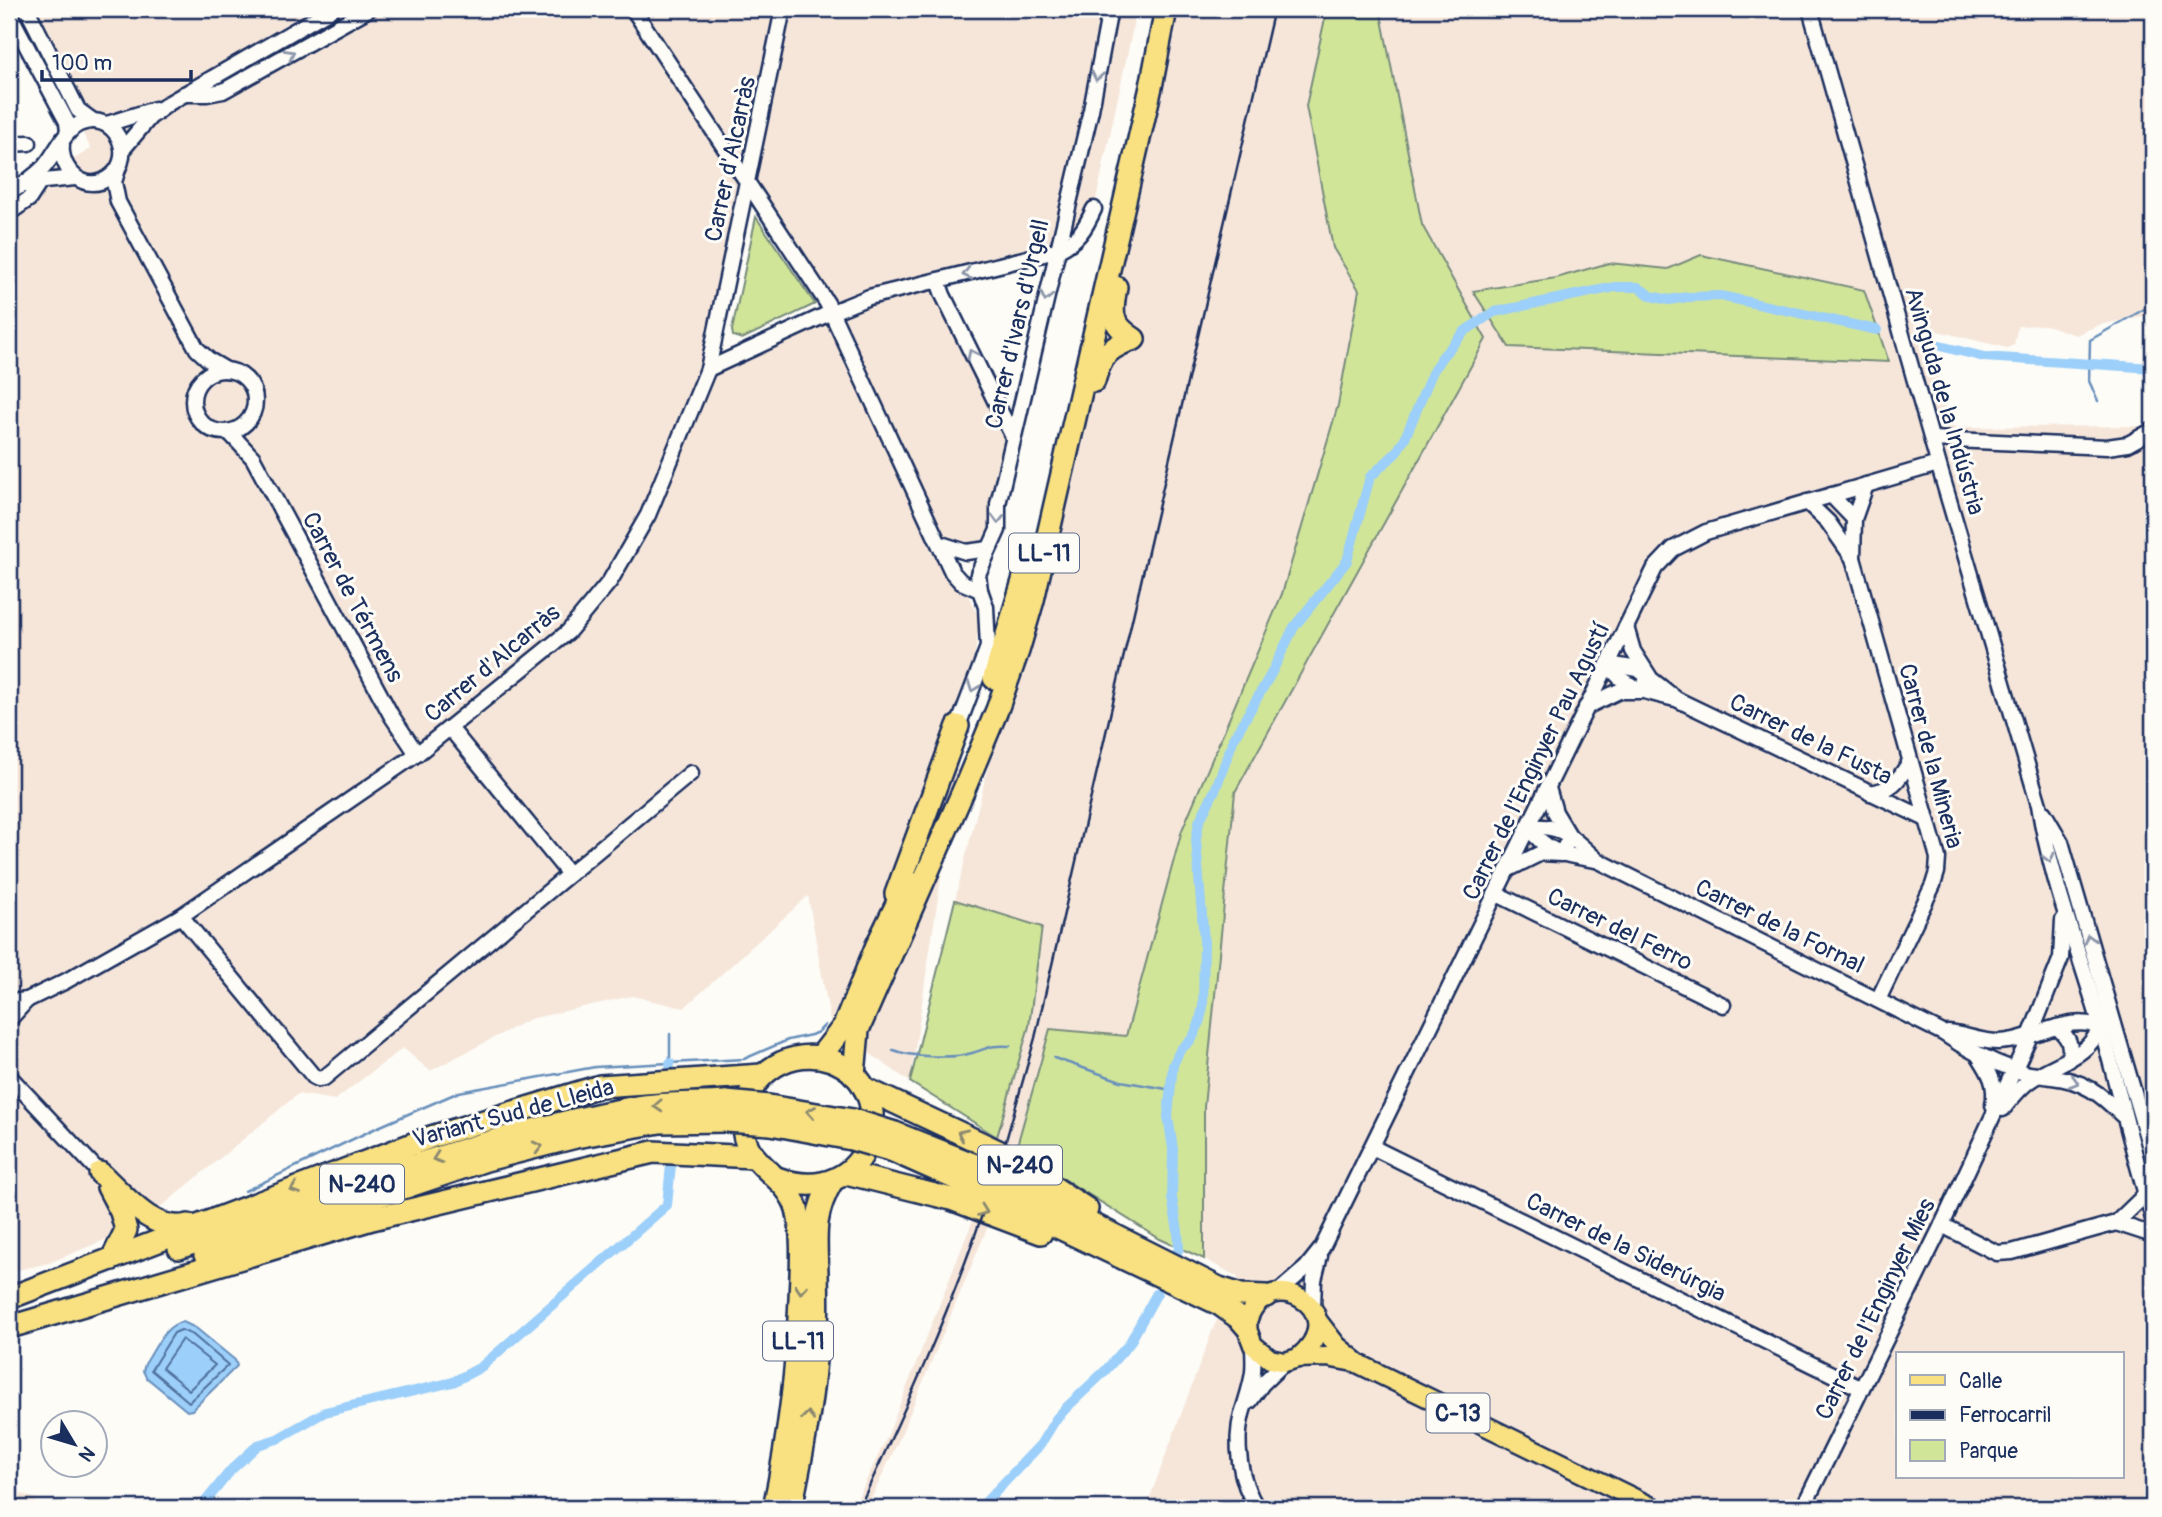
<svg xmlns="http://www.w3.org/2000/svg" width="2162" height="1517" font-family="Pangolin,sans-serif">
<rect width="100%" height="100%" fill="#fdfcf7"/>
<filter id="ink" filterUnits="userSpaceOnUse"><feTurbulence type="fractalNoise" baseFrequency=".0143" numOctaves="2"/><feDisplacementMap in="SourceGraphic" scale="14" xChannelSelector="R" yChannelSelector="G"/><feConvolveMatrix kernelMatrix="1 2 1 2 8 2 1 2 1" color-interpolation-filters="sRGB"/></filter>
<g filter="url(#ink)">
<g fill="#f6e6da" fill-rule="evenodd">
<path d="M 17,9 L 775,9 L 692,409 L 708,369 L 832,312 L 754,179 L 791,9 L 1137,9 L 1094,209 L 1075,240 L 939,283 L 1011,429 L 983,551 L 944,546 L 980,620 L 910,1082 L 831,1026 L 808,896 L 684,1008 L 632,996 L 530,1019 L 430,1071 L 403,1048 L 335,1100 L 298,1094 L 138,1226 L 49,1263 L 9,1272 L 9,1010 L 38,995 L 9,1001 L 9,197 L 91,149 Z"/>
<path d="M 1177,9 L 1327,9 L 1306,106 L 1333,248 L 1359,290 L 1338,405 L 1282,594 L 1182,830 L 1126,1036 L 1050,1030 L 1016,1149 L 988,1226 L 898,1442 L 867,1508 L 853,1508 L 887,1437 L 974,1217 L 1029,1026 L 1042,927 L 955,900 Z"/>
<path d="M 1380,9 L 2153,9 L 2153,314 L 2099,325 L 2076,335 L 2046,325 L 2018,326 L 2014,345 L 2007,348 L 1925,328 L 1952,427 L 2153,426 L 2153,1508 L 1146,1508 L 1212,1331 L 1238,1277 L 1204,1259 L 1204,1107 L 1235,792 L 1486,339 L 1422,225 ZM 1701,256 L 1864,290 L 1889,362 L 1509,347 L 1474,290 L 1556,278 L 1603,265 L 1668,269 ZM 1898,1354 L 2122,1354 L 2122,1477 L 1898,1477 Z"/>
<path d="M 9,1490 L 37,1499 L 34,1508 L 9,1508 Z"/>
</g>
<g fill="#d1e599" stroke="#768a7c" stroke-width="2">
<path d="M 1327,9 L 1380,9 L 1422,225 L 1486,339 L 1235,792 L 1204,1107 L 1204,1259 L 1160,1239 L 1016,1149 L 1050,1029 L 1126,1036 L 1182,830 L 1282,594 L 1338,405 L 1359,290 L 1333,248 L 1306,106 Z"/>
<path d="M 756,217 L 815,304 L 742,339 L 733,336 L 732,330 Z"/>
<path d="M 1701,255 L 1864,290 L 1889,362 L 1509,347 L 1473,291 L 1556,278 L 1609,263 L 1668,269 Z"/>
<path d="M 955,900 L 1042,927 L 1029,1026 L 997,1137 L 910,1082 Z"/>
</g>
<path fill="#9ccff9" stroke="#688fbb" stroke-width="2" d="M 183,1322 L 196,1328 L 235,1360 L 237,1366 L 192,1410 L 187,1411 L 146,1377 L 143,1371 L 145,1364 C 155,1350 164,1324 183,1322 Z"/>
<g fill="none" stroke-linecap="round" stroke-linejoin="round">
<g stroke="#4f6f9c" stroke-width="2">
<path d="M 181,1330 L 193,1335 L 228,1365 L 189,1402 L 151,1370 L 174,1333 Z"/>
<path d="M 182,1339 L 215,1365 L 189,1390 L 162,1368 Z"/>
</g>
<g stroke="#688fbb" stroke-width="2.5">
<path d="M 2098,401 L 2089,381 L 2090,340 L 2153,304"/>
<path d="M 670,1034 L 670,1062"/>
<path d="M 893,1050 C 910,1057 954,1059 972,1053 C 990,1048 988,1045 1010,1046"/>
<path d="M 1054,1058 L 1121,1081 L 1172,1090"/>
<path d="M 245,1191 L 376,1128 L 459,1092 L 595,1067 L 744,1059 L 788,1040 L 811,1035 L 818,1032 L 825,1025"/>
</g>
<g stroke="#9ccff9" stroke-width="10">
<path d="M 1932,344 L 1984,357 L 2153,368"/>
<path d="M 670,1063 L 670,1065"/>
<path d="M 1177,1253 L 1179,1248 L 1178,1231 L 1172,1198 L 1173,1149 L 1168,1116 L 1173,1065 L 1180,1050 L 1192,1039 L 1199,1024 L 1203,1007 L 1204,941 L 1196,839 L 1199,822 L 1216,788 L 1234,738 L 1271,674 L 1294,627 L 1347,561 L 1370,477 L 1396,453 L 1405,438 L 1432,373 L 1441,358 L 1465,331 L 1494,312 L 1615,287 L 1638,287 L 1651,296 L 1669,300 L 1687,297 L 1721,296 L 1877,330"/>
<path d="M 204,1508 L 206,1501 L 231,1470 L 258,1445 L 277,1439 L 325,1412 L 453,1382 L 481,1367 L 667,1205 L 671,1165"/>
<path d="M 980,1508 L 1040,1445 L 1056,1419 L 1067,1407 L 1104,1372 L 1129,1344 L 1157,1293"/>
</g>
<g stroke="#1b2f5e" stroke-width="19">
<g id="minor">
<path d="M 27,9 L 78,110 L 93,121"/>
<path d="M 633,9 L 827,303 L 952,572 L 961,582 L 980,590"/>
<path d="M 1810,9 L 1941,473 L 2039,805 C 2051,882 2080,953 2101,1027 C 2119,1090 2133,1154 2153,1218"/>
<path d="M 9,13 L 67,122 L 68,132"/>
<path d="M 184,94 L 207,94 L 223,91 L 369,9"/>
<path d="M 107,124 L 155,109"/>
<path d="M 9,144 L 29,143"/>
<path d="M 123,149 L 150,117 L 169,103 L 332,9"/>
<path d="M 118,169 L 114,182 L 118,202 L 197,349 L 209,360 L 226,370"/>
<path d="M 25,185 L 44,181 L 75,178"/>
<path d="M 9,193 C 21,186 34,177 44,167 C 56,154 65,128 82,123 C 114,111 137,155 111,176 C 86,196 59,170 62,144"/>
<path d="M 9,213 L 29,199 L 40,182"/>
<path d="M 938,281 L 943,295 L 1013,437"/>
<path d="M 708,369 L 832,312 L 869,297 L 1056,251 C 1077,242 1085,229 1094,209"/>
<circle cx="224" cy="401" r="31"/>
<path d="M 229,432 L 253,458 L 391,715 L 417,754"/>
<path d="M 1932,439 L 2107,447 L 2128,444 L 2153,430"/>
<path d="M 1866,485 L 1854,519 L 1853,558 L 1938,858 L 1937,872 L 1933,885 L 1878,1000"/>
<path d="M 1831,495 L 1854,519"/>
<path d="M 1807,502 L 1828,522 L 1853,558"/>
<path d="M 941,544 L 966,552 L 989,549"/>
<path d="M 1608,664 C 1624,689 1649,693 1676,699 L 1926,819"/>
<path d="M 1608,664 L 1638,669 L 1675,698"/>
<path d="M 1586,707 L 1619,691 L 1641,691 L 1649,676 L 1633,651 L 1626,627"/>
<path d="M 958,726 L 988,647 L 986,607 L 980,590 L 978,574 L 998,530 L 998,504 L 1091,110 L 1110,9"/>
<path d="M 450,728 L 569,874"/>
<path d="M 1870,793 C 1892,790 1898,781 1909,763"/>
<path d="M 2044,813 L 2061,842 L 2153,1158"/>
<path d="M 1528,827 C 1566,825 1570,837 1597,860 L 1943,1033 C 1966,1049 1989,1061 2015,1070 C 2028,1075 2039,1075 2052,1077 C 2083,1080 2101,1094 2122,1115"/>
<path d="M 1528,827 C 1548,854 1565,855 1596,860"/>
<path d="M 1509,869 L 1541,853 L 1561,854 L 1570,837 L 1555,812 L 1548,788"/>
<path d="M 1497,894 L 1723,1005"/>
<path d="M 181,916 L 314,1077 L 318,1079 L 324,1078 L 691,773"/>
<path d="M 9,1002 L 27,1000 L 66,981 L 181,916 L 417,754 L 568,632 L 610,581 L 648,515 L 708,369 L 783,9"/>
<path d="M 9,1020 L 27,1000"/>
<path d="M 2057,1027 C 2069,1038 2072,1044 2069,1060"/>
<path d="M 1948,1033 C 1968,1035 1988,1045 2008,1041 C 2038,1037 2076,1011 2105,1030"/>
<path d="M 1979,1056 C 1990,1073 1997,1084 1993,1105"/>
<path d="M 9,1076 L 100,1173"/>
<path d="M 2003,1109 C 2011,1099 2018,1089 2029,1081 C 2058,1060 2085,1061 2102,1025"/>
<path d="M 1372,1147 L 1860,1388"/>
<path d="M 2116,1223 L 2153,1235"/>
<path d="M 1942,1225 L 1997,1253 L 2012,1252 L 2116,1223 L 2146,1194"/>
<path d="M 1277,1293 L 1306,1268 L 1322,1248 L 1655,568 L 1673,549 L 1706,532 L 1938,464"/>
<path d="M 1313,1307 L 1314,1280 L 1320,1256"/>
<path d="M 1253,1345 C 1253,1354 1254,1363 1253,1372 C 1251,1387 1246,1400 1242,1414 C 1234,1444 1240,1482 1257,1508"/>
<path d="M 1250,1401 L 1262,1384 L 1285,1362"/>
<path d="M 1803,1508 L 1942,1225 L 2030,1036 L 2061,958 L 2063,920"/>
</g>
</g>
<g stroke="#1b2f5e" stroke-width="23">
<g id="major">
<path d="M 1317,1320 L 1337,1346 L 1359,1364 L 1654,1508"/>
<path d="M 1298,1358 C 1358,1309 1261,1257 1246,1326 L 1253,1345 L 1270,1359 L 1285,1362 L 1298,1358 L 1327,1357 L 1354,1362"/>
</g>
</g>
<g stroke="#1b2f5e" stroke-width="26">
<g id="highway">
<path d="M 1116,287 C 1111,314 1110,323 1134,339"/>
<path d="M 1094,381 C 1101,355 1109,347 1134,339"/>
<path d="M 994,678 L 1026,571"/>
<path d="M 896,894 L 958,726"/>
<path d="M 820,1057 L 844,1026 L 877,945 L 908,881"/>
<path d="M 854,1075 L 858,1030 L 965,787 L 997,710 L 1018,651 L 1033,600 L 1151,87 L 1166,9"/>
<path d="M 864,1088 L 998,1151 L 1087,1209"/>
<path d="M 769,1106 L 853,1120"/>
<path d="M 771,1124 L 851,1139"/>
<path d="M 895,1133 L 975,1165 L 1219,1288 L 1241,1295 L 1266,1296"/>
<path d="M 893,1151 L 963,1182 L 1219,1304 L 1240,1319 L 1246,1326"/>
<path d="M 100,1173 C 124,1195 153,1234 188,1225"/>
<path d="M 846,1173 L 951,1199 L 1041,1233"/>
<path d="M 108,1187 L 121,1212 L 126,1230 L 112,1259"/>
<path d="M 179,1248 C 329,1196 479,1135 636,1107 C 665,1102 696,1104 726,1102"/>
<path d="M 205,1255 L 486,1160 L 576,1137 L 660,1122 L 726,1121"/>
<path d="M 9,1298 L 431,1137 L 600,1086 L 762,1075"/>
<path d="M 10,1327 L 372,1219 L 653,1152 L 754,1157"/>
<path d="M 774,1508 C 789,1436 797,1372 800,1299 C 801,1272 804,1235 797,1209 C 785,1169 735,1166 744,1112 C 750,1072 793,1046 831,1060 C 906,1088 873,1213 777,1178"/>
<path d="M 791,1508 C 801,1459 811,1410 815,1360 C 818,1332 818,1302 817,1274 C 816,1236 812,1216 832,1181"/>
</g>
</g>
<use href="#minor" stroke="#fdfcf7" stroke-width="14"/>
<use href="#major" stroke="#f9e181" stroke-width="18"/>
<use href="#highway" stroke="#f9e181" stroke-width="21"/>
<g stroke="#1b2f5e" stroke-width="2.5">
<path d="M 1005,1144 L 1035,1038 L 1274,9"/>
<path d="M 859,1508 C 904,1412 948,1316 982,1215"/>
</g>
<g stroke="#1b2f5e" stroke-width="26" stroke-linecap="butt">
<g id="highway-bridge">
<path d="M 726,1102 L 769,1106"/>
<path d="M 853,1120 L 895,1133"/>
<path d="M 726,1121 L 771,1124"/>
<path d="M 851,1139 L 893,1151"/>
</g>
</g>
<use href="#highway-bridge" stroke="#f9e181" stroke-width="21"/>
</g>
<defs><path id="oneway-chevron" d="M-2-3.5L2.5 0L-2 3.5" fill="none" stroke-width="1.6" stroke-linecap="round" stroke-linejoin="round" transform="scale(1.75)"/></defs>
<g stroke="#8c96aa">
<use href="#oneway-chevron" transform="translate(290 54) rotate(-29)"/>
<use href="#oneway-chevron" transform="translate(1097 76) rotate(101)"/>
<use href="#oneway-chevron" transform="translate(967 274) rotate(166)"/>
<use href="#oneway-chevron" transform="translate(1046 297) rotate(103)"/>
<use href="#oneway-chevron" transform="translate(972 354) rotate(-116)"/>
<use href="#oneway-chevron" transform="translate(998 519) rotate(92)"/>
<use href="#oneway-chevron" transform="translate(973 687) rotate(111)"/>
<use href="#oneway-chevron" transform="translate(2049 858) rotate(75)"/>
<use href="#oneway-chevron" transform="translate(2089 939) rotate(-106)"/>
<use href="#oneway-chevron" transform="translate(2074 1082) rotate(17)"/>
</g>
<g stroke="#8a8870">
<use href="#oneway-chevron" transform="translate(658 1106) rotate(177)"/>
<use href="#oneway-chevron" transform="translate(811 1112) rotate(-170)"/>
<use href="#oneway-chevron" transform="translate(962 1134) rotate(-155)"/>
<use href="#oneway-chevron" transform="translate(538 1147) rotate(-14)"/>
<use href="#oneway-chevron" transform="translate(437 1158) rotate(161)"/>
<use href="#oneway-chevron" transform="translate(295 1189) rotate(159)"/>
<use href="#oneway-chevron" transform="translate(983 1211) rotate(21)"/>
<use href="#oneway-chevron" transform="translate(801 1289) rotate(93)"/>
<use href="#oneway-chevron" transform="translate(808 1416) rotate(-83)"/>
</g>
</g>
<g text-anchor="middle" stroke-width="6" stroke-linejoin="round" paint-order="stroke">
<g fill="#fdfcf7" stroke="#5f6c8c" stroke-width="2">
<rect x="1009" y="533.5" width="70" height="39" rx="5"/>
<rect x="978" y="1145.5" width="84" height="39" rx="5"/>
<rect x="320" y="1164.5" width="84" height="39" rx="5"/>
<rect x="763" y="1321.5" width="70" height="39" rx="5"/>
<rect x="1426.5" y="1393.5" width="63" height="39" rx="5"/>
</g>
<g font-size="23" font-weight="bold" fill="#1b2f5e">
<text x="1044" y="561">LL-11</text>
<text x="1020" y="1173">N-240</text>
<text x="362" y="1192">N-240</text>
<text x="798" y="1349">LL-11</text>
<text x="1458" y="1421">C-13</text>
</g>
<g font-size="24" fill="#1b2f5e" stroke="#fdfcf7">
<text transform="translate(730 159) rotate(-78)" y="8">Carrer d'Alcarràs</text>
<text transform="translate(1017 324) rotate(-77)" y="8">Carrer d'Ivars d'Urgell</text>
<text transform="translate(1945 401) rotate(74)" y="8">Avinguda de la Indústria</text>
<text transform="translate(353 597) rotate(62)" y="8">Carrer de Térmens</text>
<text transform="translate(492 663) rotate(-40)" y="8">Carrer d'Alcarràs</text>
<text transform="translate(1811 739) rotate(26)" y="8">Carrer de la Fusta</text>
<text transform="translate(1931 756) rotate(75)" y="8">Carrer de la Mineria</text>
<text transform="translate(1536 761) rotate(-64)" y="8">Carrer de l'Enginyer Pau Agustí</text>
<text transform="translate(1780 926) rotate(26)" y="8">Carrer de la Fornal</text>
<text transform="translate(1620 929) rotate(26)" y="8">Carrer del Ferro</text>
<text transform="translate(513 1113) rotate(-15)" y="8">Variant Sud de Lleida</text>
<text transform="translate(1626 1247) rotate(26)" y="8">Carrer de la Siderúrgia</text>
<text transform="translate(1875 1309) rotate(-64)" y="8">Carrer de l'Enginyer Mies</text>
</g>
</g>
<rect width="2162" height="1517" fill="none" stroke="#fdfcf7" stroke-width="35"/>
<rect x="18" y="18" width="2127" height="1482" fill="none" stroke="#1b2f5e" stroke-width="2.5" filter="url(#ink)"/>
<rect x="1896" y="1352" width="228" height="126" fill="#fdfcf7" stroke="#a3aaba" stroke-width="2"/>
<rect x="1910" y="1375" width="35" height="10" fill="#f9e181" stroke="#a3aaba" stroke-width="2"/>
<text x="1959" y="1388" font-size="21" fill="#1b2f5e">Calle</text>
<rect x="1910" y="1410" width="35" height="10" fill="#1b2f5e" stroke="#a3aaba" stroke-width="2"/>
<text x="1959" y="1422" font-size="21" fill="#1b2f5e">Ferrocarril</text>
<rect x="1910" y="1440" width="35" height="21" fill="#d1e599" stroke="#a3aaba" stroke-width="2"/>
<text x="1959" y="1458" font-size="21" fill="#1b2f5e">Parque</text>
<g transform="translate(74 1444) rotate(128)"><circle r="33" fill="#fdfcf7" stroke="#a3aaba" stroke-width="2"/>
<path d="M0-5L12 26L0 18L-12 26Z" fill="#1b2f5e"/>
<text y="-10" font-size="19" font-weight="bold" text-anchor="middle" fill="#1b2f5e">N</text>
</g>
<path d="M42 70v10h149v-10" fill="none" stroke="#1b2f5e" stroke-width="3.5"/>
<text x="52" y="70" font-size="21" fill="#1b2f5e" stroke="#fdfcf7" stroke-width="5" paint-order="stroke">100 m</text>
</svg>
